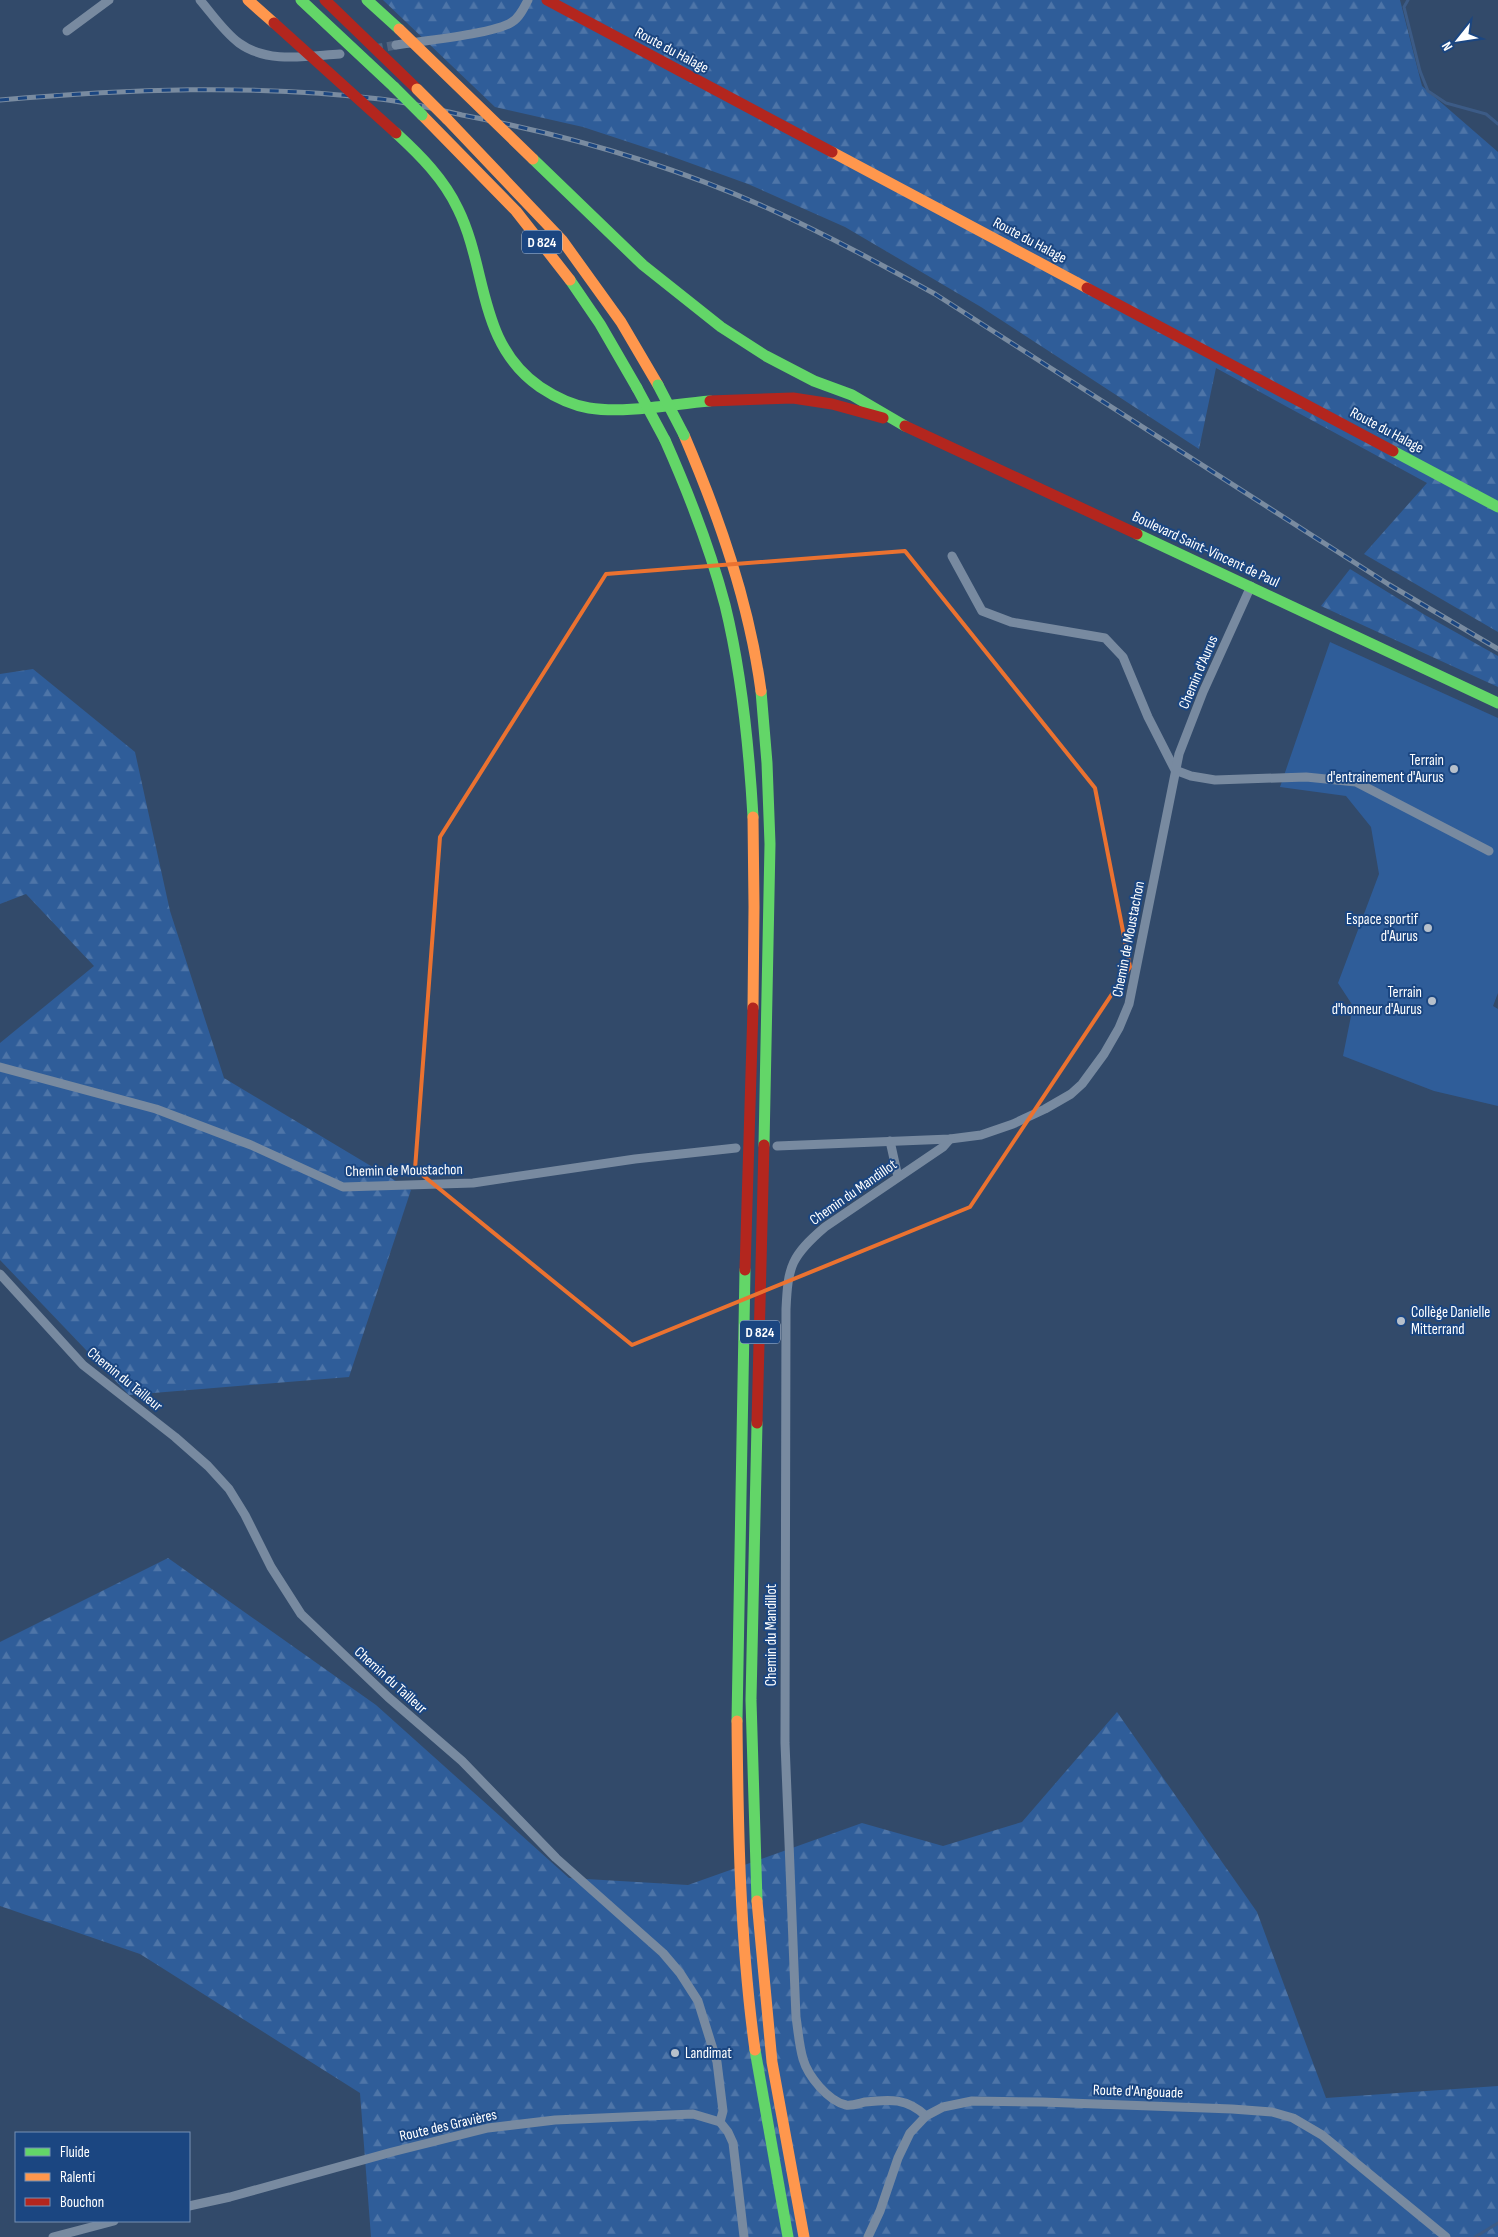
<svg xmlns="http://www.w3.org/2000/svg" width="1498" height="2237" font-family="'Sofia Sans Condensed',sans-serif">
<defs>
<pattern id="forest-firs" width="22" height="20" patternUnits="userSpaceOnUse" patternTransform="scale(1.25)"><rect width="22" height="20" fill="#2f5d99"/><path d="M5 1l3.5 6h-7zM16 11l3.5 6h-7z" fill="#4e75a8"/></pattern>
</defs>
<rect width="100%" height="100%" fill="#324a6a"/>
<g fill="url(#forest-firs)">
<path d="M 383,0 L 1400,0 L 1422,86 L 1498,152 L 1498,632 L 1364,554 L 1427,483 L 1216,368 L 1199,449 L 981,307 L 845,227 L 748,184 L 665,154 L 583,127 L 495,107 Z"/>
<path d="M 1350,569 L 1425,615 L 1498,656 L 1498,687 L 1321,606 Z"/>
<path d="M 33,669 L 135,752 L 170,911 L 224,1078 L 411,1190 L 349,1377 L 129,1395 L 0,1260 L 0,1043 L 94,966 L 26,894 L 0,904 L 0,674 Z"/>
<path d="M 168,1558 L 376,1705 L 569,1878 L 688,1885 L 862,1823 L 943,1846 L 1022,1822 L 1117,1712 L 1257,1912 L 1326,2098 L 1498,2086 L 1498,2237 L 371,2237 L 360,2093 L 140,1954 L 0,1906 L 0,1642 Z"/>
</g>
<path fill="#2f5d99" d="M 1330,642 L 1498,718 L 1498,993 L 1493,1006 L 1498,1009 L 1498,1106 L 1434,1091 L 1343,1056 L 1353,1006 L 1338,983 L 1379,874 L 1371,827 L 1346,796 L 1280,787 Z"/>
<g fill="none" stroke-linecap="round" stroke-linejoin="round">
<g stroke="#3c5b86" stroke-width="3">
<path d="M 1408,0 L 1404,7 L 1420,71 L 1428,91 L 1446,103 L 1486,114 L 1498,124"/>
<path d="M 1475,2237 L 1498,2223"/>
</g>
<path stroke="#516580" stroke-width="9" stroke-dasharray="9 4.5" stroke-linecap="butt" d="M 374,49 L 396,45"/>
<g stroke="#788aa0" stroke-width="9">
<path d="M 200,0 C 212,14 224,32 239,43 C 268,64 307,56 340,54"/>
<path d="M 67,31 L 109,0"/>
<path d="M 396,45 C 421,41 495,34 512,22 C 519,18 524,8 528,0"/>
<path d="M 952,556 L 982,611 L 1011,622 L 1105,638 L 1123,657 L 1148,717 L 1175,770 L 1191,776 L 1215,780 L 1306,777 L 1356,782 L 1489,851"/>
<path d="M 0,1067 L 156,1109 L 251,1145 L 343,1187 L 473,1183 L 635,1159 L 736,1148"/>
<path d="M 890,1141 L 898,1177"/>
<path d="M 777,1146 L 950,1139 L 981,1135 L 1013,1124 L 1045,1109 L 1071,1094 L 1082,1084 L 1104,1054 L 1119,1028 L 1129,1004 L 1179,754 L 1203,692 L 1251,586"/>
<path d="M 0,1274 L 83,1365 L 175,1437 L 208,1466 L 229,1489 L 245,1515 L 271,1567 L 301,1614 L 388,1697 L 462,1761 L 556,1858 L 663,1953 L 680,1973 L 698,2001 L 717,2062 L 723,2111 L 720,2122"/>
<path d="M 926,2116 C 907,2098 890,2099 865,2102 C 860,2103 852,2106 846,2105 C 828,2101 808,2076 803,2059 C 799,2045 798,2030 796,2017 L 785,1743 L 786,1309 C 788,1266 791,1256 825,1227 L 943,1147 L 950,1139"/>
<path d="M 189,2206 L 230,2197 L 392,2152 L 488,2128 L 555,2120 L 693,2114 L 720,2122 L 728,2132 L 733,2143 L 744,2237"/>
<path d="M 53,2237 L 114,2221"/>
<path d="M 868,2237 L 880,2211 L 898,2158 L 910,2133 L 926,2116 L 943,2107 L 972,2101 L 1042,2102 L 1232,2109 L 1272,2112 L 1293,2118 L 1322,2135 L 1446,2237"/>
</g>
<g stroke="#63d668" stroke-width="11">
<path d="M 301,0 L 394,87"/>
<path d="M 367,0 L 399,29"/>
<path d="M 396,133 C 420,155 444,179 458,209 C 488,270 477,343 540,387 C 555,397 571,405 589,408 C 626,414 672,404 710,401"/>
<path d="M 533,159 L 643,265 L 721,327 L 766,356 L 814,381 L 852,395 L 905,426"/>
<path d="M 570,280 L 600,324 L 637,388"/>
<path d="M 665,440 C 689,494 710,548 725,605 C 742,674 749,746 753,817"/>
<path d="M 1393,451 L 1498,507"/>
<path d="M 1137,534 L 1498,703"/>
<path d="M 761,691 L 767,763 L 770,844 L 764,1145"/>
<path d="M 737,1721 L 745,1270"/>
<path d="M 757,1901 L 751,1700 L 757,1423"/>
<path d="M 755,2050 L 788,2237"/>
</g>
<g stroke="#ff974d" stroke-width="11">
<path d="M 248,0 L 274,23"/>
<path d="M 422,115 L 516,211 L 570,280"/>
<path d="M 447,119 L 562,240 L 621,322 L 658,385"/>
<path d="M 832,152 L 1087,288"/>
<path d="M 684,435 C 719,517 749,602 761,691"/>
<path d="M 753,1008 L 754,907 L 753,817"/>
<path d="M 737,1721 C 738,1831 740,1941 755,2050"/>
<path d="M 757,1901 L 772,2062 L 804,2237"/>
</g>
<g stroke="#b3261e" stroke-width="11">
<path d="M 325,0 L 417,89"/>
<path d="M 547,0 L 832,152"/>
<path d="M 1087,288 L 1393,451"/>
<path d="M 710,401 L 793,398 L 832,404 L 883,418"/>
<path d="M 905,426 L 1137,534"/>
<path d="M 745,1270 L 753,1008"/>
<path d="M 757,1423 L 764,1145"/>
</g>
<g stroke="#798ba0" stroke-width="5">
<path id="rail" d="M 0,100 C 127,89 254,84 380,99 C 408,102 435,109 462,115 C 568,135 675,166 774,211 C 829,236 882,265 935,294 L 1388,584 L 1498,649"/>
</g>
<use href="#rail" stroke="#1b4681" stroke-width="3" stroke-dasharray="9" stroke-linecap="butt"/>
<g stroke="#63d668" stroke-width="11">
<path d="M 394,87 L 422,115"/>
<path d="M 658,385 L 684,435"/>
<path d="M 637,388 L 665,440"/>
</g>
<g stroke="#ff974d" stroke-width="11">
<path d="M 399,29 L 533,159"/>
<path d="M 417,89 L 447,119"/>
</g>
<path stroke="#b3261e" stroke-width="11" d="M 274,23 L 396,133"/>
</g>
<path fill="none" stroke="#eb7230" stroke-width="4" stroke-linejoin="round" d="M 905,551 L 1095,788 L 1130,967 L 970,1207 L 632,1345 L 415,1169 L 440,837 L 606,574 Z"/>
<g fill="#b7c0cb" stroke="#1b4681" stroke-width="2">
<circle cx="1454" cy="769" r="5"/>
<circle cx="1428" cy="928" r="5"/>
<circle cx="1432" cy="1001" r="5"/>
<circle cx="1401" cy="1321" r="5"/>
<circle cx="675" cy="2053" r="5"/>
</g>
<g text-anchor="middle" stroke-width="4" stroke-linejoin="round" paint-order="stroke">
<g fill="#1b4681" stroke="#bbc8d9" stroke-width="1">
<rect x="522" y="230.5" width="40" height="23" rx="4"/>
<rect x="740" y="1320.5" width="40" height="23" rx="4"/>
</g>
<g font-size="14" font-weight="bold" fill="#fff">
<text x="542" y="247">D 824</text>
<text x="760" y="1337">D 824</text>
</g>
<g font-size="15" fill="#fff" stroke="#1b4681">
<text transform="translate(672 50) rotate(28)" y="5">Route du Halage</text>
<text transform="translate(1030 240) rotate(28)" y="5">Route du Halage</text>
<text transform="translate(1387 430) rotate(28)" y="5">Route du Halage</text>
<text transform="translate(1206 549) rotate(25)" y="5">Boulevard Saint-Vincent de Paul</text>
<text transform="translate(1198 672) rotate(-67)" y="5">Chemin d'Aurus</text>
<text transform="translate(1128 939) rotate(-79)" y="5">Chemin de Moustachon</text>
<text transform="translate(404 1170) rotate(-1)" y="5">Chemin de Moustachon</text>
<text transform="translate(853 1192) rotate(-35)" y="5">Chemin du Mandillot</text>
<text transform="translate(125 1379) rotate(39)" y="5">Chemin du Tailleur</text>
<text transform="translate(771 1635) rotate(-90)" y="5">Chemin du Mandillot</text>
<text transform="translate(391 1680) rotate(42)" y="5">Chemin du Tailleur</text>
<text transform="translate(1138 2091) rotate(2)" y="5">Route d'Angouade</text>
<text transform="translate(448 2125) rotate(-13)" y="5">Route des Gravières</text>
</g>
<g font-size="15" fill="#fff" stroke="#1b4681" text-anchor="end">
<text x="1444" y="765">Terrain<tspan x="1444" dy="17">d'entrainement d'Aurus</tspan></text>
<text x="1418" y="924">Espace sportif<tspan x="1418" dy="17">d'Aurus</tspan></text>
<text x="1422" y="997">Terrain<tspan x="1422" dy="17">d'honneur d'Aurus</tspan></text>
<text x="1411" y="1317" text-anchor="start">Collège Danielle<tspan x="1411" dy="17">Mitterrand</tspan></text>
<text x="685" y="2058" text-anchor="start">Landimat</text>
</g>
</g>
<rect x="15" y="2132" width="175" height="90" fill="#1b4681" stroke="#7690b3"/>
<rect x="25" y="2148" width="25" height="8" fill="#63d668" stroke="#7690b3"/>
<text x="60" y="2157" font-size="15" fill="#ffffff">Fluide</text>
<rect x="25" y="2173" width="25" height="8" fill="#ff974d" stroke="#7690b3"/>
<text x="60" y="2182" font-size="15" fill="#ffffff">Ralenti</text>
<rect x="25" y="2198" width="25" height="8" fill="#b3261e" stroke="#7690b3"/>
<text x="60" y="2207" font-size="15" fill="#ffffff">Bouchon</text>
<g transform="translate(1458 40) rotate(240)" stroke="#1b4681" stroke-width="4" paint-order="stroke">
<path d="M0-4L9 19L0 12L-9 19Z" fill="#ffffff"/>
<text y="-8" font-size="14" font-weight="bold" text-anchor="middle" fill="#ffffff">N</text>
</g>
</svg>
